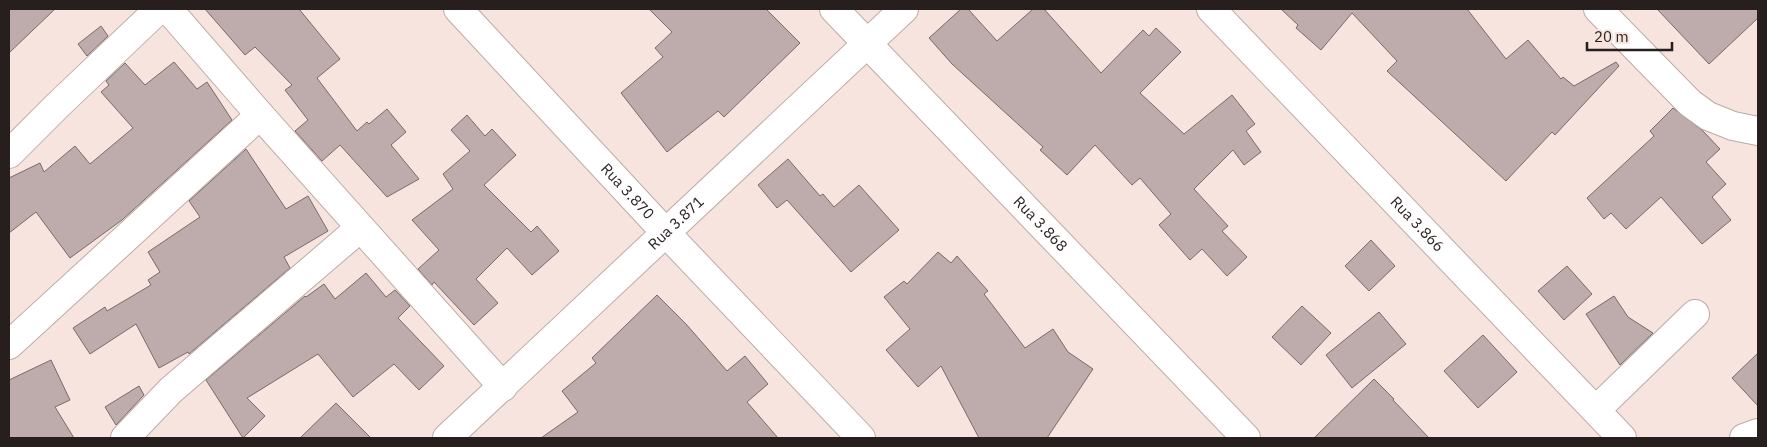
<svg xmlns="http://www.w3.org/2000/svg" width="1767" height="447" font-family="'IBM Plex Sans',sans-serif">
<rect width="100%" height="100%" fill="#f7e4df"/>
<g fill="#beabac" stroke="#7b6a6b">
<path d="M 9,9 L 55,9 L 9,53 Z"/>
<path d="M 205,9 L 299,9 L 340,59 L 317,78 L 357,131 L 367,122 L 369,124 L 387,109 L 406,132 L 391,145 L 419,179 L 387,197 L 340,145 L 322,161 L 295,131 L 308,120 L 285,90 L 292,85 L 255,47 L 245,55 Z"/>
<path d="M 649,9 L 766,9 L 800,43 L 724,117 L 718,111 L 667,152 L 621,93 L 663,57 L 655,48 L 672,32 Z"/>
<path d="M 961,9 L 968,9 L 997,41 L 1033,9 L 1044,9 L 1101,73 L 1143,30 L 1149,36 L 1156,28 L 1181,52 L 1140,93 L 1184,134 L 1232,95 L 1255,124 L 1246,131 L 1261,152 L 1244,165 L 1233,150 L 1194,189 L 1228,226 L 1222,231 L 1247,257 L 1227,276 L 1202,249 L 1190,260 L 1159,225 L 1171,214 L 1140,178 L 1132,185 L 1095,145 L 1067,175 L 1040,150 L 1043,147 L 952,64 L 929,38 Z"/>
<path d="M 1281,9 L 1467,9 L 1506,59 L 1528,40 L 1561,79 L 1563,77 L 1574,86 L 1616,62 L 1619,66 L 1555,135 L 1552,132 L 1506,181 L 1387,71 L 1397,61 L 1352,13 L 1321,50 L 1296,28 L 1298,25 Z"/>
<path d="M 1657,9 L 1758,9 L 1758,18 L 1709,64 Z"/>
<path d="M 101,26 L 108,36 L 87,56 L 78,44 Z"/>
<path d="M 174,62 L 197,89 L 207,82 L 232,120 L 122,220 L 70,258 L 36,212 L 9,233 L 9,178 L 40,163 L 44,172 L 75,146 L 90,164 L 133,128 L 101,92 L 109,85 L 106,81 L 125,63 L 145,85 Z"/>
<path d="M 1673,108 L 1702,130 L 1720,149 L 1706,162 L 1726,184 L 1712,197 L 1731,220 L 1702,244 L 1661,197 L 1626,229 L 1611,213 L 1604,219 L 1587,198 L 1654,136 L 1650,131 Z"/>
<path d="M 467,115 L 485,136 L 492,129 L 516,155 L 484,185 L 531,232 L 537,226 L 559,251 L 532,275 L 507,248 L 476,279 L 498,303 L 474,325 L 434,282 L 432,285 L 418,269 L 439,250 L 412,220 L 453,189 L 443,174 L 470,151 L 451,130 Z"/>
<path d="M 246,149 L 286,209 L 308,196 L 328,231 L 284,257 L 290,268 L 189,354 L 188,352 L 159,368 L 136,324 L 90,354 L 73,328 L 105,307 L 107,311 L 151,285 L 148,280 L 160,272 L 148,252 L 200,217 L 189,201 Z"/>
<path d="M 788,159 L 820,196 L 823,194 L 834,207 L 859,185 L 899,230 L 851,272 L 787,200 L 777,208 L 758,185 Z"/>
<path d="M 1371,240 L 1395,266 L 1369,291 L 1345,266 Z"/>
<path d="M 938,252 L 951,263 L 957,256 L 988,291 L 984,294 L 1025,348 L 1053,329 L 1068,352 L 1093,369 L 1047,438 L 979,438 L 941,366 L 918,387 L 886,350 L 910,329 L 884,297 L 904,281 L 907,284 Z"/>
<path d="M 1567,266 L 1592,294 L 1564,320 L 1538,291 Z"/>
<path d="M 366,273 L 386,297 L 395,290 L 410,306 L 398,318 L 444,366 L 419,390 L 394,364 L 353,397 L 318,354 L 247,398 L 265,416 L 243,438 L 206,380 L 305,296 L 306,297 L 324,284 L 335,299 Z"/>
<path d="M 657,295 L 686,324 L 727,371 L 745,356 L 768,384 L 747,402 L 778,438 L 541,438 L 578,412 L 562,391 L 596,363 L 592,358 Z"/>
<path d="M 1614,296 L 1628,317 L 1653,333 L 1620,365 L 1586,314 Z"/>
<path d="M 1302,306 L 1331,333 L 1301,365 L 1272,337 Z"/>
<path d="M 1379,312 L 1406,344 L 1352,388 L 1326,355 Z"/>
<path d="M 1483,335 L 1517,372 L 1478,408 L 1444,371 Z"/>
<path d="M 1758,353 L 1758,406 L 1732,378 Z"/>
<path d="M 51,360 L 70,400 L 55,407 L 74,438 L 9,438 L 9,380 Z"/>
<path d="M 1374,379 L 1394,399 L 1393,400 L 1429,438 L 1314,438 Z"/>
<path d="M 139,386 L 144,395 L 116,425 L 105,407 Z"/>
<path d="M 336,403 L 371,438 L 300,438 Z"/>
</g>
<g fill="none" stroke-linecap="round" stroke-linejoin="round">
<g stroke="#bdaba7" stroke-width="30">
<g id="minor">
<path d="M 168,9 L 260,115 L 503,387"/>
<path id="s1" d="M 458,9 L 666,233 L 861,438"/>
<path id="s2" d="M 834,9 L 1246,438"/>
<path id="s3" d="M 1211,9 L 1622,438"/>
<path d="M 1598,9 L 1690,103 L 1708,116 L 1733,126 L 1758,131"/>
<path d="M 9,154 L 58,105 L 159,9"/>
<path d="M 9,345 L 260,115"/>
<path d="M 1596,410 L 1695,314"/>
<path d="M 125,438 L 171,390 L 360,228"/>
<path id="s4" d="M 447,438 L 904,9"/>
<path d="M 1744,438 L 1758,433"/>
</g>
</g>
<use href="#minor" stroke="#fff" stroke-width="28"/>
</g>
<g text-anchor="middle" stroke-width="4" stroke-linejoin="round" paint-order="stroke">
<g font-size="15" fill="#261f1d" stroke="#f7e4df">
<text dy="5" stroke="none"><textPath href="#s1" startOffset="249">Rua 3.870</textPath></text>
<text dy="5" stroke="none"><textPath href="#s3" startOffset="298">Rua 3.866</textPath></text>
<text dy="5" stroke="none"><textPath href="#s4" startOffset="314">Rua 3.871</textPath></text>
<text dy="5" stroke="none"><textPath href="#s2" startOffset="298">Rua 3.868</textPath></text>
</g>
</g>
<rect width="1767" height="447" fill="none" stroke="#261f1d" stroke-width="20"/>
<path d="M1587 42v8h85v-8" fill="none" stroke="#261f1d" stroke-width="2.5"/>
<text x="1594" y="42" font-size="15" fill="#261f1d" stroke="#f7e4df" stroke-width="4" paint-order="stroke">20 m</text>
</svg>
